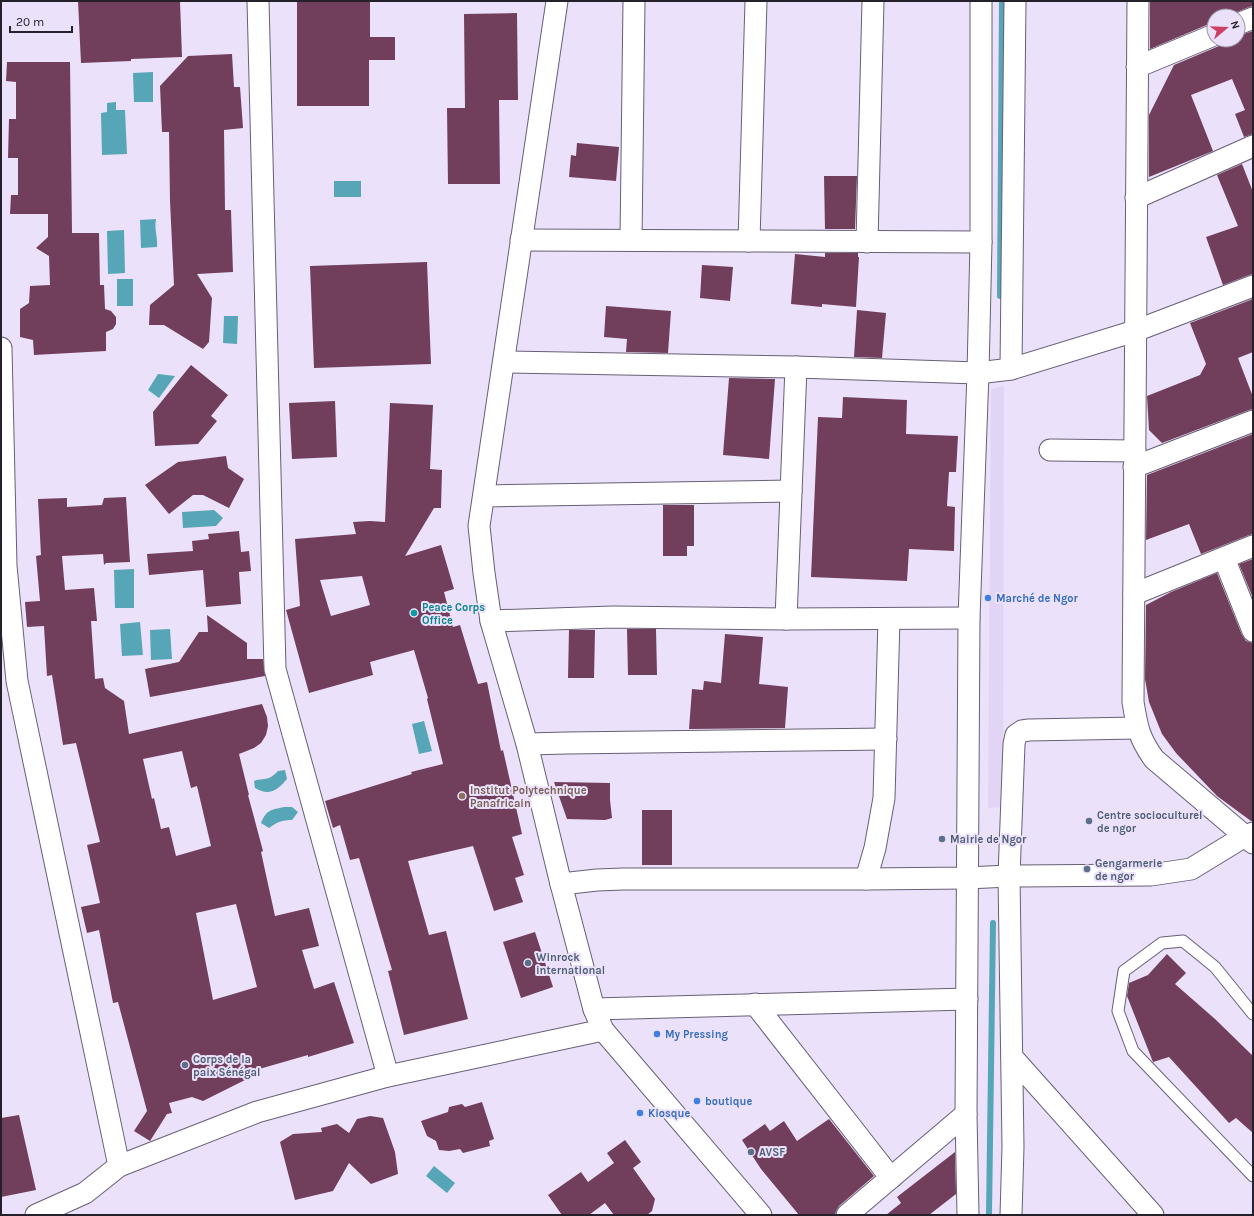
<svg xmlns="http://www.w3.org/2000/svg" width="1254" height="1216" font-family="Karla,sans-serif">
<rect width="100%" height="100%" fill="#ebe1fb"/>
<path fill="#e1d4f5" d="M 1004,386 L 1003,807 L 988,808 L 991,389 Z"/>
<g fill="#56a6b7">
<path d="M 153,72 L 153,102 L 134,102 L 133,73 Z"/>
<path d="M 116,102 L 116,110 L 125,110 L 127,154 L 102,155 L 101,113 L 107,112 L 107,103 Z"/>
<rect x="334" y="181" width="27" height="16"/>
<path d="M 156,219 C 154,230 158,237 157,247 L 141,248 L 140,220 Z"/>
<path d="M 124,230 L 125,273 L 108,274 L 107,231 Z"/>
<rect x="117" y="279" width="16" height="27"/>
<path d="M 224,316 L 238,316 L 237,344 L 223,343 Z"/>
<path d="M 158,374 L 175,376 L 159,398 L 148,390 Z"/>
<path d="M 214,510 L 223,518 L 216,526 L 183,528 L 182,512 Z"/>
<path d="M 134,569 L 134,608 L 115,608 L 114,570 Z"/>
<path d="M 140,622 L 143,655 L 122,656 L 120,624 Z"/>
<path d="M 170,629 L 172,659 L 151,660 L 150,630 Z"/>
<path d="M 424,721 L 432,751 L 419,754 L 412,724 Z"/>
<path d="M 285,770 L 287,779 C 277,791 269,796 255,788 L 254,781 C 258,779 260,780 264,779 C 270,779 274,775 278,771 Z"/>
<path d="M 284,807 L 292,807 L 298,812 L 292,820 C 282,820 277,822 269,828 L 261,823 C 267,809 271,810 284,807 Z"/>
<path d="M 434,1166 L 455,1183 L 447,1193 L 426,1176 Z"/>
</g>
<g fill="none" stroke-linecap="round" stroke-linejoin="round">
<g stroke="#56a6b7" stroke-width="6">
<path d="M 1000,296 L 1002,1"/>
<path d="M 989,1215 L 993,923"/>
</g>
</g>
<g fill="#713e5b" fill-rule="evenodd">
<path d="M 78,1 L 180,1 L 182,57 L 131,59 L 131,61 L 81,63 Z"/>
<path d="M 297,1 L 370,1 L 370,37 L 395,37 L 395,60 L 369,60 L 369,106 L 297,106 Z"/>
<path d="M 1150,1 L 1253,1 L 1253,6 L 1249,7 L 1234,13 L 1229,16 L 1214,16 L 1214,23 L 1209,24 L 1150,49 Z"/>
<path d="M 517,13 L 518,100 L 499,100 L 500,184 L 448,184 L 447,108 L 465,108 L 464,14 Z"/>
<path d="M 1253,31 L 1253,134 L 1244,137 L 1235,114 L 1245,110 L 1232,79 L 1191,95 L 1213,151 L 1149,177 L 1149,115 L 1174,65 L 1219,46 L 1225,40 L 1238,40 L 1238,36 Z"/>
<path d="M 232,54 L 234,87 L 240,87 L 243,128 L 224,130 L 225,210 L 231,210 L 233,272 L 197,274 L 212,298 L 209,342 L 203,349 L 164,325 L 149,325 L 150,305 L 174,285 L 170,201 L 169,132 L 162,132 L 160,86 L 188,56 Z"/>
<path d="M 7,62 L 70,62 L 72,233 L 99,233 L 100,285 L 104,285 L 105,309 L 111,311 L 116,317 L 116,324 L 113,329 L 106,332 L 106,351 L 34,355 L 33,340 L 20,337 L 20,309 L 29,303 L 30,286 L 50,285 L 49,256 L 36,248 L 48,237 L 48,214 L 10,214 L 11,195 L 18,195 L 18,158 L 8,158 L 9,119 L 16,119 L 16,82 L 6,81 Z"/>
<path d="M 577,143 L 619,147 L 616,181 L 569,177 L 571,155 L 576,156 Z"/>
<path d="M 1242,164 L 1253,192 L 1253,274 L 1249,275 L 1223,285 L 1206,237 L 1238,226 L 1217,175 Z"/>
<path d="M 824,176 L 857,176 L 855,229 L 825,229 Z"/>
<path d="M 825,253 L 858,253 L 858,257 L 859,257 L 856,307 L 822,304 L 822,307 L 791,304 L 795,254 L 825,257 Z"/>
<path d="M 427,262 L 431,364 L 314,368 L 310,266 Z"/>
<path d="M 702,265 L 733,267 L 730,301 L 700,298 Z"/>
<path d="M 1253,299 L 1253,352 L 1238,358 L 1253,397 L 1253,409 L 1249,410 L 1162,443 L 1149,430 L 1147,396 L 1200,375 L 1206,364 L 1190,323 Z"/>
<path d="M 606,306 L 671,311 L 668,353 L 626,352 L 627,339 L 604,337 Z"/>
<path d="M 857,310 L 886,313 L 882,358 L 854,357 Z"/>
<path d="M 191,365 L 228,395 L 211,416 L 217,421 L 198,444 L 155,446 L 153,412 Z"/>
<path d="M 729,378 L 775,379 L 769,459 L 723,455 Z"/>
<path d="M 843,397 L 907,400 L 906,434 L 958,436 L 956,472 L 949,472 L 947,506 L 955,507 L 954,551 L 909,549 L 907,581 L 811,577 L 818,417 L 842,418 Z"/>
<path d="M 335,401 L 337,457 L 292,459 L 289,403 Z"/>
<path d="M 390,403 L 433,405 L 430,469 L 442,470 L 441,508 L 434,508 L 405,556 L 441,545 L 454,589 L 444,592 L 453,627 L 460,625 L 478,684 L 487,682 L 501,751 L 503,750 L 522,834 L 512,837 L 524,875 L 515,878 L 523,902 L 494,911 L 473,846 L 408,861 L 429,935 L 446,931 L 468,1019 L 404,1035 L 388,971 L 392,970 L 359,858 L 350,860 L 340,825 L 333,828 L 325,801 L 412,774 L 411,772 L 443,764 L 427,699 L 428,698 L 414,650 L 370,662 L 373,675 L 309,693 L 286,610 L 300,606 L 295,539 L 356,534 L 353,522 L 370,521 L 385,522 ZM 362,576 L 370,605 L 331,616 L 320,580 Z"/>
<path d="M 1253,434 L 1253,534 L 1249,535 L 1201,554 L 1189,524 L 1146,540 L 1147,475 Z"/>
<path d="M 226,456 L 228,468 L 244,479 L 229,508 L 203,495 L 193,495 L 169,514 L 145,485 L 178,462 Z"/>
<path d="M 126,497 L 130,562 L 106,563 L 104,565 L 103,554 L 62,556 L 65,590 L 94,588 L 97,621 L 91,621 L 95,679 L 103,678 L 105,688 L 124,701 L 129,734 L 262,704 L 267,717 L 268,726 L 266,735 L 261,743 L 254,748 L 239,754 L 249,795 L 248,795 L 263,851 L 261,852 L 275,916 L 309,908 L 319,946 L 302,950 L 314,989 L 334,982 L 354,1043 L 308,1057 L 308,1055 L 245,1073 L 247,1079 L 203,1101 L 192,1097 L 169,1103 L 172,1113 L 167,1114 L 150,1141 L 134,1131 L 147,1111 L 118,1002 L 113,1003 L 99,930 L 87,933 L 81,907 L 100,903 L 87,845 L 100,842 L 76,743 L 63,745 L 52,675 L 47,676 L 44,626 L 27,627 L 25,602 L 40,601 L 36,556 L 41,555 L 38,499 L 67,498 L 67,507 L 102,505 L 104,498 ZM 182,751 L 191,788 L 197,786 L 211,846 L 176,856 L 169,827 L 161,829 L 154,798 L 152,799 L 143,759 ZM 236,904 L 257,987 L 213,1000 L 196,913 Z"/>
<path d="M 663,505 L 694,505 L 694,546 L 687,546 L 687,556 L 663,556 Z"/>
<path d="M 239,531 L 241,552 L 249,551 L 251,571 L 239,572 L 241,604 L 206,607 L 203,570 L 149,575 L 147,554 L 193,551 L 192,541 L 209,539 L 208,534 Z"/>
<path d="M 1253,559 L 1253,598 L 1239,564 Z"/>
<path d="M 1217,573 L 1242,635 L 1246,641 L 1253,643 L 1253,821 L 1251,821 L 1217,796 L 1176,753 L 1162,734 L 1149,702 L 1145,679 L 1146,605 L 1171,592 Z"/>
<path d="M 207,615 L 247,643 L 247,659 L 263,659 L 265,676 L 150,697 L 145,669 L 179,662 L 199,632 L 208,632 Z"/>
<path d="M 627,629 L 656,629 L 657,675 L 628,675 Z"/>
<path d="M 569,630 L 595,630 L 594,678 L 568,678 Z"/>
<path d="M 725,634 L 763,637 L 759,684 L 788,687 L 785,728 L 689,729 L 692,689 L 703,690 L 704,681 L 721,683 Z"/>
<path d="M 554,782 L 610,783 L 610,800 L 612,818 L 605,820 L 567,819 Z"/>
<rect x="642" y="810" width="30" height="55"/>
<path d="M 535,932 L 553,987 L 521,998 L 503,942 Z"/>
<path d="M 1167,954 L 1186,973 L 1175,984 L 1215,1019 L 1253,1056 L 1253,1133 L 1236,1118 L 1229,1123 L 1169,1057 L 1153,1062 L 1127,996 L 1129,983 L 1148,975 Z"/>
<path d="M 482,1102 L 494,1139 L 489,1141 L 490,1146 L 463,1153 L 460,1149 L 449,1151 L 439,1150 L 436,1141 L 427,1136 L 421,1121 L 448,1112 L 449,1107 L 462,1104 L 465,1107 Z"/>
<path d="M 19,1115 L 36,1190 L 1,1197 L 1,1118 Z"/>
<path d="M 370,1116 L 383,1118 L 395,1152 L 398,1174 L 371,1184 L 349,1163 L 333,1191 L 295,1200 L 280,1142 L 293,1134 L 322,1132 L 321,1128 L 337,1124 L 349,1133 L 357,1119 Z"/>
<path d="M 829,1119 L 874,1176 L 839,1206 L 836,1211 L 835,1215 L 799,1215 L 761,1169 L 742,1140 L 765,1124 L 770,1131 L 784,1121 L 797,1141 Z"/>
<path d="M 625,1140 L 641,1162 L 633,1168 L 655,1199 L 652,1211 L 647,1215 L 614,1215 L 605,1203 L 589,1215 L 562,1215 L 548,1195 L 581,1172 L 588,1182 L 614,1163 L 607,1153 Z"/>
<path d="M 955,1152 L 956,1194 L 929,1215 L 886,1215 L 901,1203 L 897,1197 Z"/>
</g>
<g fill="none" stroke-linecap="round" stroke-linejoin="round">
<g stroke="#685f75" stroke-width="13">
<path id="lane" d="M 1253,1014 L 1215,967 L 1183,941 L 1162,943 L 1124,971 L 1118,1011 L 1133,1051 L 1253,1176"/>
</g>
<g stroke="#685f75" stroke-width="23">
<g id="street">
<path d="M 258,1 L 275,669 L 388,1076"/>
<path d="M 557,1 L 479,526 L 484,573 L 491,621 L 527,744 L 561,884 L 594,1009 L 603,1030 L 761,1215"/>
<path d="M 1138,1 L 1133,702 C 1137,727 1139,738 1154,759 L 1253,843"/>
<path d="M 1238,24 L 1253,18"/>
<path d="M 1137,67 L 1214,35"/>
<path d="M 1136,198 L 1253,146"/>
<path d="M 521,240 L 981,242"/>
<path d="M 631,240 L 634,1"/>
<path d="M 749,241 L 756,1"/>
<path d="M 867,242 L 873,1"/>
<path d="M 1,348 L 6,566 L 17,681 L 119,1166"/>
<path d="M 504,362 L 796,367 L 978,373 L 1011,369 L 1135,331 L 1253,286"/>
<path d="M 1011,369 L 1015,1"/>
<path d="M 1050,450 L 1135,451"/>
<path d="M 1134,467 L 1253,421"/>
<path d="M 484,496 L 791,491"/>
<path d="M 1224,558 L 1253,631"/>
<path d="M 1134,594 L 1253,546"/>
<path d="M 786,619 L 796,367"/>
<path d="M 491,621 L 613,617 L 786,619 L 969,618"/>
<path d="M 527,744 L 567,743 L 886,739"/>
<path d="M 866,879 L 875,848 L 884,798 L 889,619"/>
<path d="M 561,884 L 597,880 L 623,879 L 866,879 L 967,878 L 1009,876 L 1151,875 L 1191,869 L 1245,836 L 1253,833"/>
<path d="M 755,1004 L 891,1178"/>
<path d="M 594,1009 L 967,999"/>
<path d="M 1012,1057 L 1153,1215"/>
<path d="M 36,1215 L 85,1193 L 119,1166 L 257,1112 L 388,1076 L 603,1030"/>
<path d="M 847,1215 L 966,1114"/>
<path d="M 968,1215 L 966,1114 L 969,618 L 978,373 L 981,242 L 981,1"/>
<path d="M 1011,1215 L 1013,1147 L 1009,876 L 1014,744 L 1016,735 L 1022,731 L 1029,730 L 1137,728"/>
</g>
</g>
<use href="#lane" stroke="#fff" stroke-width="11"/>
<use href="#street" stroke="#fff" stroke-width="21"/>
</g>
<g fill="#3f7fe0" stroke="#ebe1fb" stroke-width="1.5">
<circle cx="988" cy="598" r="4"/>
<circle cx="657" cy="1034" r="4"/>
<circle cx="697" cy="1101" r="4"/>
<circle cx="640" cy="1113" r="4"/>
</g>
<circle fill="#0f9aa8" stroke="#ebe1fb" stroke-width="1.5" cx="414" cy="613" r="4"/>
<circle fill="#8d6e63" stroke="#ebe1fb" stroke-width="1.5" cx="462" cy="796" r="4"/>
<g fill="#5c6f8a" stroke="#ebe1fb" stroke-width="1.5">
<circle cx="1089" cy="821" r="4"/>
<circle cx="942" cy="839" r="4"/>
<circle cx="1087" cy="869" r="4"/>
<circle cx="528" cy="963" r="4"/>
<circle cx="185" cy="1065" r="4"/>
<circle cx="751" cy="1152" r="4"/>
</g>
<g text-anchor="middle" stroke-width="4" stroke-linejoin="round" paint-order="stroke">
<g font-size="11" font-weight="bold" fill="#366cbe" stroke="#ebe1fb" text-anchor="start">
<text x="996" y="602">Marché de Ngor</text>
<text x="665" y="1038">My Pressing</text>
<text x="705" y="1105">boutique</text>
<text x="648" y="1117">Kiosque</text>
</g>
<g font-size="11" font-weight="bold" fill="#0d838f" stroke="#ebe1fb" text-anchor="start">
<text x="422" y="611">Peace Corps<tspan x="422" dy="13">Office</tspan></text>
</g>
<g font-size="11" font-weight="bold" fill="#785e54" stroke="#ebe1fb" text-anchor="start">
<text x="470" y="794">Institut Polytechnique<tspan x="470" dy="13">Panafricain</tspan></text>
</g>
<g font-size="11" font-weight="bold" fill="#4e5e75" stroke="#ebe1fb" text-anchor="start">
<text x="1097" y="819">Centre socioculturel<tspan x="1097" dy="13">de ngor</tspan></text>
<text x="950" y="843">Mairie de Ngor</text>
<text x="1095" y="867">Gengarmerie<tspan x="1095" dy="13">de ngor</tspan></text>
<text x="536" y="961">Winrock<tspan x="536" dy="13">international</tspan></text>
<text x="193" y="1063">Corps de la<tspan x="193" dy="13">paix Sénégal</tspan></text>
<text x="759" y="1156">AVSF</text>
</g>
</g>
<rect width="1254" height="1216" fill="none" stroke="#24212a" stroke-width="4"/>
<g transform="translate(1226 28) rotate(71)"><circle r="19" fill="#ebe1fb" stroke="#9b94a7"/>
<path d="M0-3L7 15L0 10L-7 15Z" fill="#ce3f66"/>
<text y="-6" font-size="11" font-weight="bold" text-anchor="middle" fill="#24212a">N</text>
</g>
<path d="M10 26v6h62v-6" fill="none" stroke="#24212a" stroke-width="2"/>
<text x="16" y="26" font-size="12" fill="#24212a" stroke="#ebe1fb" stroke-width="3" paint-order="stroke">20 m</text>
</svg>
